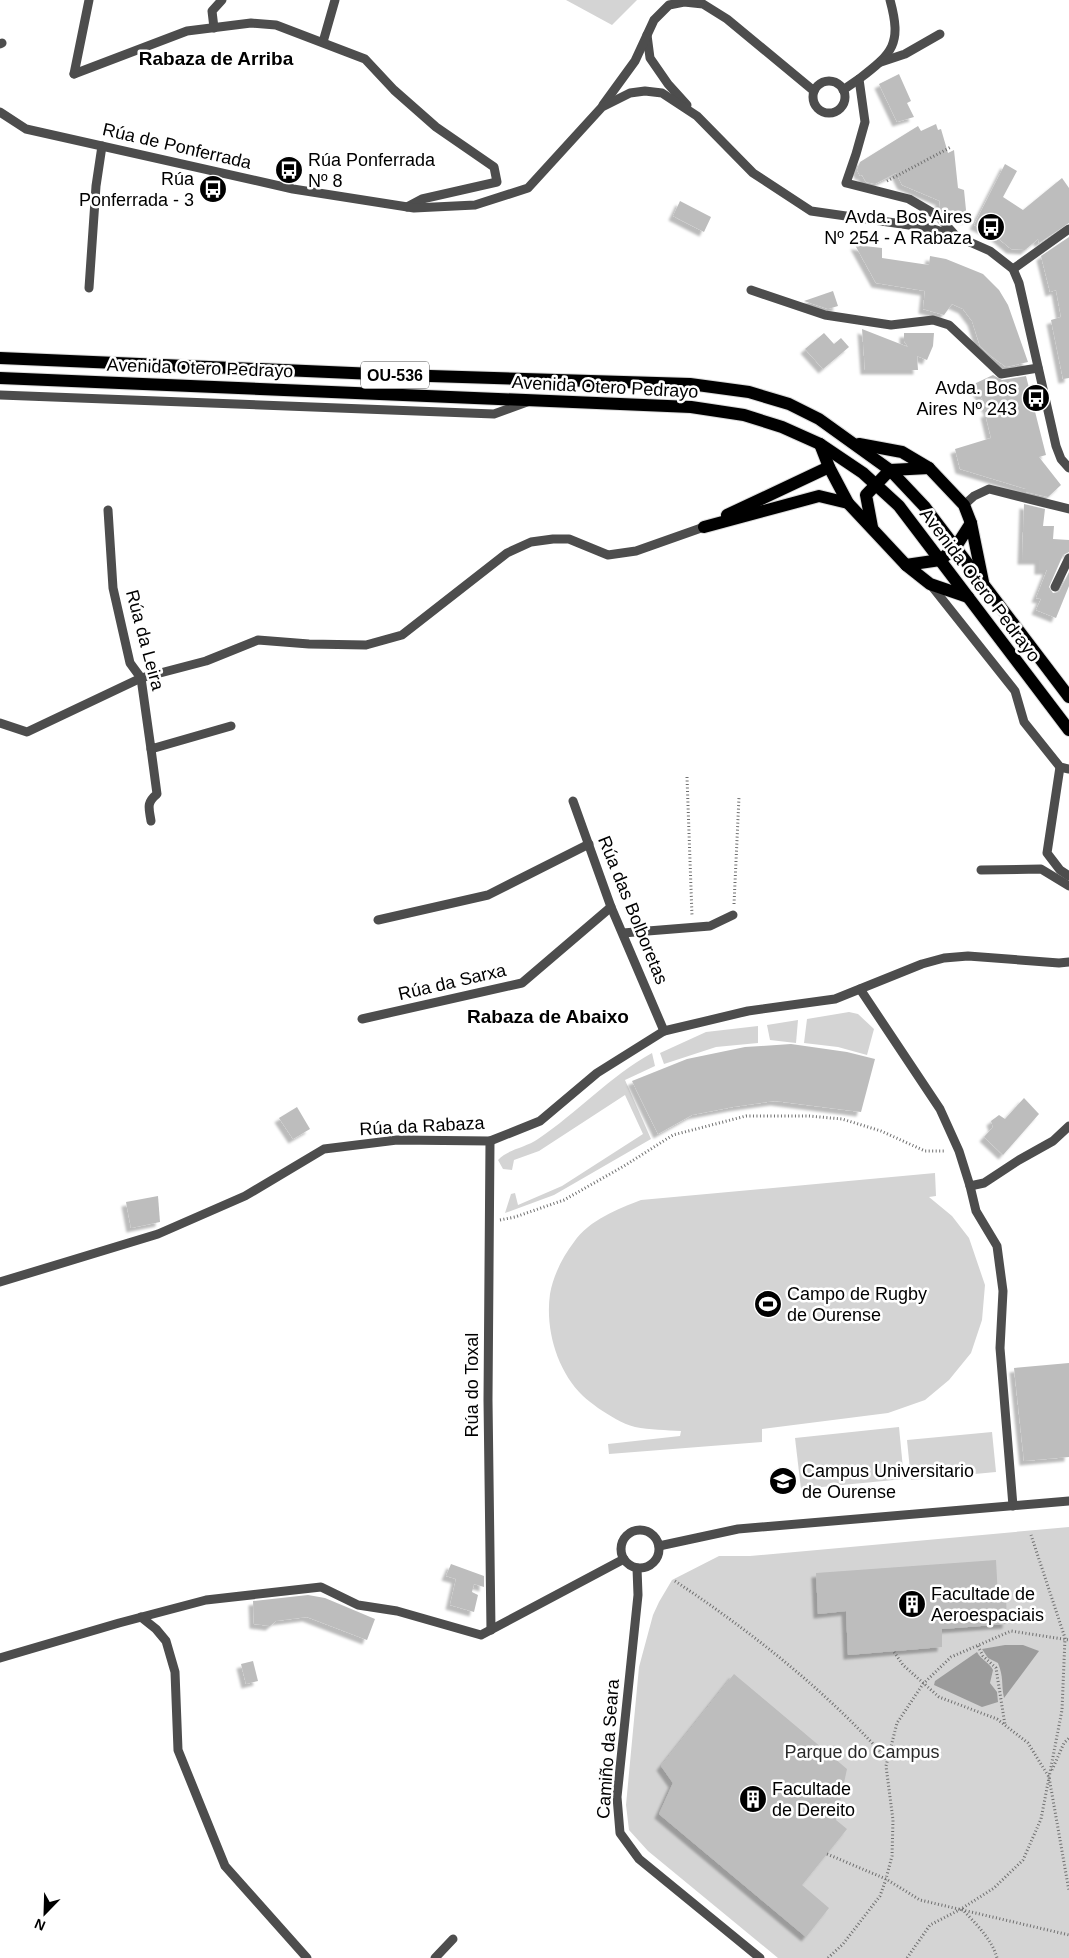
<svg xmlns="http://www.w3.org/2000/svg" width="1069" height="1958" font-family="Arial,sans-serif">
<defs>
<filter id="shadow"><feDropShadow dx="-4.5" dy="4.5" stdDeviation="1" flood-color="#0004"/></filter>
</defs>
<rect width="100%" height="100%" fill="#fff"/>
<g fill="#d4d4d4">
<path d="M 566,0 L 637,0 L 612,25 Z"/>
<path d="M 849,1012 L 858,1014 L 874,1029 L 867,1055 L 838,1047 L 804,1043 L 807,1019 Z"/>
<path d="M 798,1020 L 796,1043 L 770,1040 L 767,1025 Z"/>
<path d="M 758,1026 L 758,1043 L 716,1047 L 664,1064 L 660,1053 L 706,1032 Z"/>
<path d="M 652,1053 L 655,1066 L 625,1080 L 651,1139 L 554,1195 L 505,1213 L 511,1194 L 515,1193 L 518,1205 L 562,1186 L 643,1134 L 625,1095 L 539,1151 L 514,1160 L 512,1170 L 503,1169 L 498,1160 C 508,1149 525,1148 538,1139 C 577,1113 610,1076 652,1053 Z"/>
<path d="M 935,1173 L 936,1196 L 929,1197 L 952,1216 L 969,1238 L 985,1285 L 982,1320 L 971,1353 L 949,1380 L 925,1400 L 888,1413 L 762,1429 L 762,1442 L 609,1454 L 608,1444 L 680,1436 L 681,1431 C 666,1430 650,1430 635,1427 C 622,1424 609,1415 598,1408 C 593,1404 587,1400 583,1396 C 557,1371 545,1329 550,1294 C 553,1276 563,1256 574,1242 C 589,1220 618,1209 641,1200 Z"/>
<path d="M 899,1427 L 904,1479 L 801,1489 L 795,1438 Z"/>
<path d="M 992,1432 L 996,1472 L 911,1480 L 907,1440 Z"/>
<path d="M 1069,1527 L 1069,1958 L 778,1958 L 648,1851 L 629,1830 L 626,1805 L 639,1667 L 653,1615 L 659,1602 L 672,1580 L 719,1556 L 750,1556 Z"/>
</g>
<g fill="#9b9b9b">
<path d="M 1005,1645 L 1023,1645 L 1039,1651 L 1004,1698 C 1001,1683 1004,1678 998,1663 L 988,1658 L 982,1649 Z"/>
<path d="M 977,1652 C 981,1660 989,1662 993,1670 L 990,1683 L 997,1692 L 998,1702 L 982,1707 L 934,1685 L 935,1681 Z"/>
</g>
<g fill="#bdbdbd" filter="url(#shadow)">
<path d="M 899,74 L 911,101 L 907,103 L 914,117 L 897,122 L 879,84 Z"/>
<path d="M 936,124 L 938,130 L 941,129 L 948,153 L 954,150 L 958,188 L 964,190 L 967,220 L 946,215 L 939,210 L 940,201 L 902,185 L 896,173 L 875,184 L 866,182 L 862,175 L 860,176 L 857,170 L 860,162 L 918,126 L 921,131 Z"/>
<path d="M 1005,164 L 1017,171 L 1003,197 L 1023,210 L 1062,178 L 1069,188 L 1069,223 L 1039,243 L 1038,239 L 1025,250 L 1011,249 L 993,234 L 974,225 Z"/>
<path d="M 680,201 L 711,217 L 704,232 L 673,216 Z"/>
<path d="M 1069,237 L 1069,378 L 1063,379 L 1051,320 L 1061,317 L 1056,290 L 1050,292 L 1041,256 Z"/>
<path d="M 855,245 L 882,248 L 882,258 L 929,265 L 930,256 L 946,259 L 983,274 L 999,290 L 1008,305 L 1028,362 L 1006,367 L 991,356 L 980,346 L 972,321 L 963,309 L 952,304 L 944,315 L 923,309 L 925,291 L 876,283 Z"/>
<path d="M 833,291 L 838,306 L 828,309 L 804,301 Z"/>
<path d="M 862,329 L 908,347 L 904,341 L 904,333 L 934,333 L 933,346 L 927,360 L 917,356 L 918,370 L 865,370 Z"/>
<path d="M 824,333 L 834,344 L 841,338 L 849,347 L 823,369 L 805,349 Z"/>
<path d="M 993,375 L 1002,380 L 1026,376 L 1046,455 L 1039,457 L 1061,485 L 1048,497 L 1026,492 L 1026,489 L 960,469 L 955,449 L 991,438 L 985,413 L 989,412 L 974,384 Z"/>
<path d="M 1024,504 L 1045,509 L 1043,526 L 1054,526 L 1053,539 L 1069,540 L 1069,552 L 1063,555 L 1049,587 L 1053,593 L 1059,592 L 1069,572 L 1069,586 L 1056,618 L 1036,610 L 1041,599 L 1036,598 L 1047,570 L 1039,570 L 1039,560 L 1022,560 Z"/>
<path d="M 791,1044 L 847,1052 L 875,1059 L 861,1112 L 775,1101 L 733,1107 L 692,1115 L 658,1134 L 632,1081 L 687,1059 L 745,1047 Z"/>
<path d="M 1024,1098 L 1039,1114 L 1003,1155 L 984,1137 L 993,1127 L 991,1121 L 999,1115 L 1005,1119 Z"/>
<path d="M 297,1107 L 310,1129 L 293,1139 L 279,1118 Z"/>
<path d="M 158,1196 L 160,1222 L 131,1228 L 126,1202 Z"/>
<path d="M 1069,1363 L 1069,1457 L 1024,1461 L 1014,1368 Z"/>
<path d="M 996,1560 L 998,1597 L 1006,1596 L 1007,1624 L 942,1629 L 942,1647 L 848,1655 L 846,1611 L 818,1614 L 816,1573 Z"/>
<path d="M 451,1564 L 484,1576 L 484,1587 L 474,1584 L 472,1592 L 478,1595 L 474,1612 L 450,1605 L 456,1579 L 446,1576 Z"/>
<path d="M 308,1595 L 325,1598 L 375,1619 L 367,1640 L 307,1617 L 276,1621 L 270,1626 L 254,1624 L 253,1601 Z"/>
<path d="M 253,1661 L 258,1681 L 246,1684 L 241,1664 Z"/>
<path d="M 734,1674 L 847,1769 L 836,1820 L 847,1829 L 802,1885 L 829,1908 L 806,1937 L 659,1814 L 673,1783 L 661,1766 Z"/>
</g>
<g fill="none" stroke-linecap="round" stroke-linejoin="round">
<g stroke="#dbdbdb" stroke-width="14">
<g id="major">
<path d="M 0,358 L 398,375 L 690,384 L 749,392 L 789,404 L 819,419 L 890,470 L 924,506 L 1069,697"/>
<path d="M 0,378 L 691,407 L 744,415 L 782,427 L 820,444 L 863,473 L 899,506 L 1069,730"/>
<path d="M 820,444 L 829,467 L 848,503 L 906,565 L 930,584 L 968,597"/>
<path d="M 859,444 L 902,452 L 929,468 L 964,505 L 971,523 L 983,582"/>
<path d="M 727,515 L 829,467"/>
<path d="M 704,527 L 819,496 L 848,503"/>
<path d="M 872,527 L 866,495 L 890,470 L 929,468"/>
<path d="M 906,565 L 940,560 L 955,548 L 971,523"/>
</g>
</g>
<g stroke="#6f6f6f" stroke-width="3" stroke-dasharray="1 2.5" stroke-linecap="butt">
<path d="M 887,181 L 951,147"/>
<path d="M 687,777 L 692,916"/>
<path d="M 734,904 L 739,797"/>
<path d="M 500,1220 L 515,1217 L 564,1200 L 624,1166 L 673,1135 L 746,1116 L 809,1116 L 842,1119 L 881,1131 L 925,1151 L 946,1151"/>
<path d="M 675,1581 C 753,1633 825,1690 887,1759"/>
<path d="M 978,1646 L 983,1656 L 996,1668 L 1005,1725"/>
<path d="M 894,1652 L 903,1665 L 939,1697 L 997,1719 L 1028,1743 L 1049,1777 L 1069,1891"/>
<path d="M 1052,1770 L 1064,1743 L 1069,1738"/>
<path d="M 827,1854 L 886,1879 L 920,1900 L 1069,1935"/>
<path d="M 962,1909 C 975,1923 992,1939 997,1958"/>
<path d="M 828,1958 L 843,1944 L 880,1896 L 886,1879 L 892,1856 L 893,1820 L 886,1766 L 897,1723 L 923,1684 L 951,1657 L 1011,1631 L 1069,1640"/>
<path d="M 907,1958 L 930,1925 L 961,1909 L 994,1888 L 1023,1860 L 1041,1819 L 1062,1710 L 1065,1638 L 1031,1535"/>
</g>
<g stroke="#4d4d4d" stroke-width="9">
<path d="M 890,0 C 902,44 893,53 859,79 L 865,122 L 856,154 L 846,183 L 909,199 L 938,216 L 955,235"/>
<path d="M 214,28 L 212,11 L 222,0"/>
<path d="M 647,35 L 650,58 L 668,84 L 687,105"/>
<path d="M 323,42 L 335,0"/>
<path d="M 0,44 L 2,43"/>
<path d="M 881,62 L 905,54 L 940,34"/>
<path d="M 74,74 L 187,31 L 251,23 L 276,25 L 365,59 L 394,90 L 436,127 L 494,167 L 497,182 L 422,199 L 407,207"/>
<path d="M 74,74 L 89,0"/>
<circle cx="829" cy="97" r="16"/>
<path d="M 843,90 L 859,79"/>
<path d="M 603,105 L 635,61 L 654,20 L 669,5 L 684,2 L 703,4 L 727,19 L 814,91"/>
<path d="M 0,112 L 26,129 L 293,189 L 414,208 L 475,205 L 528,188 L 602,107 L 630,93 L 645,91 L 662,93 L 697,116 L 753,173 L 811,211 L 930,228 L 956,236 L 990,251 L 1013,269 L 1019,283 L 1056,446 L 1061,459 L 1069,468"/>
<path d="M 1013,269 L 1069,229"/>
<path d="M 89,288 L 96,186 L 102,146"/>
<path d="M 751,290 L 825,315 L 891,325 L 933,320 L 949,325 L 1001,374 L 1038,368"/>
<path d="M 0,395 L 494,414 L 527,402"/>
<path d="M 964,505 L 974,496 L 989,489 L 1069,509"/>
<path d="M 108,510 L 113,588 L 130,663 L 141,678 L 151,749 L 231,726"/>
<path d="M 930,584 L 1015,691 L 1024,722 L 1060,767 L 1069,769"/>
<path d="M 1055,587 L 1069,558"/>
<path d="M 0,723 L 27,732 L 141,678 L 206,661 L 258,640 L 309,644 L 366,645 L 402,635 L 507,553 L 531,542 L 553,539 L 569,539 L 608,555 L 636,551 L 704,527"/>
<path d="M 1060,767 L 1047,853 L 1060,870 L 1069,876"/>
<path d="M 573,801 L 611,907 L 664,1031"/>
<path d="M 151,821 C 149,808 146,803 157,794 L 151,749"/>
<path d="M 981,870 L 1041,869 L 1069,886"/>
<path d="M 378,920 L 488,895 L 589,844"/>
<path d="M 623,933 L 710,926 L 733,915"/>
<path d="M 860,989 L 940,1109 L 959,1151 L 970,1186 L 976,1211 L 997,1246 L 1003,1291 L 1000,1348 L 1013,1506"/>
<path d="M 362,1019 L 522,983 L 611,907"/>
<path d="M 490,1141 L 488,1400 L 491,1630"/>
<path d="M 970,1186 L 984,1183 L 1019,1160 L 1053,1141 L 1069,1126"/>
<path d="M 0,1282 L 158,1234 L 245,1196 L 324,1149 L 397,1140 L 490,1141 L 540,1121 L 597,1073 L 664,1031 L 748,1011 L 835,999 L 922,964 L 944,958 L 968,956 L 1059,963 L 1069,962"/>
<circle cx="640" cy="1549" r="19"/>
<path d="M 659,1546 L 738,1529 L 1069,1501"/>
<path d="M 637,1568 L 638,1595 L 617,1797 L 620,1833 L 639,1859 L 760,1958"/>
<path d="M 141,1617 L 156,1629 L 166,1641 L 175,1672 L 178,1750 L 225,1866 L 307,1958"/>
<path d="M 0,1658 L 119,1623 L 206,1600 L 321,1587 L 358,1605 L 397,1611 L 481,1635 L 624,1559"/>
<path d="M 435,1958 L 453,1939"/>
</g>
<use href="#major" stroke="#000" stroke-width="12"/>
</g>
<defs>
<g id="bus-disc" transform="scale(1.4375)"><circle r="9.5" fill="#000" stroke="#fff"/><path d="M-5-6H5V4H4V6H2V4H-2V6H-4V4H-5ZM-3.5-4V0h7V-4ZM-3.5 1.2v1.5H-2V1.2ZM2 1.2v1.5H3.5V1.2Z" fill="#fff"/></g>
<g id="stadium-disc" transform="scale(1.4375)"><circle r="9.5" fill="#000" stroke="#fff"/><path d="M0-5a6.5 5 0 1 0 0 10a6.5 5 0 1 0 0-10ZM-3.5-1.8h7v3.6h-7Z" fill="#fff"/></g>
<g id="university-disc" transform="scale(1.4375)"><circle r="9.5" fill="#000" stroke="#fff"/><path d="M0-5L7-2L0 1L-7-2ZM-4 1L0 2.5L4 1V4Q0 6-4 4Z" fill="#fff"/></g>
<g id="building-disc" transform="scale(1.4375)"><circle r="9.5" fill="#000" stroke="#fff"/><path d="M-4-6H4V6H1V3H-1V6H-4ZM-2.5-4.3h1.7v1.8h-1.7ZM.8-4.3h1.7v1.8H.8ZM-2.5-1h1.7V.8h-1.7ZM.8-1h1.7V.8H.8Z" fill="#fff"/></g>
</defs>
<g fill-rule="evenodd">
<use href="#bus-disc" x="289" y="170"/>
<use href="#bus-disc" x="213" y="189"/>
<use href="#bus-disc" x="991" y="227"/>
<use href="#bus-disc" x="1036" y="398"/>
<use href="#stadium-disc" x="768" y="1304"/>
<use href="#university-disc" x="783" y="1481"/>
<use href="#building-disc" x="912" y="1604"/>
<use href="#building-disc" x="753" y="1799"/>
</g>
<g text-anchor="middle" stroke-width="5" stroke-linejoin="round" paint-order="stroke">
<rect fill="#fff" stroke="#4c4c4c" stroke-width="1" x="361" y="361.5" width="68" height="27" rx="4"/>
<g font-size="16" font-weight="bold" fill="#000">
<text x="395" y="381">OU-536</text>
</g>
<g font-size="18" fill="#000" stroke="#fff">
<text transform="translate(177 146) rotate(13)" y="6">Rúa de Ponferrada</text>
<text transform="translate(200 368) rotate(2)" y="6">Avenida Otero Pedrayo</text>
<text transform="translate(605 387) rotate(3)" y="6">Avenida Otero Pedrayo</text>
<text transform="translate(980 585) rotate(53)" y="6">Avenida Otero Pedrayo</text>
<text transform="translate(145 640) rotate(75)" y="6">Rúa da Leira</text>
<text transform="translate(633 910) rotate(68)" y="6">Rúa das Bolboretas</text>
<text transform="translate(452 982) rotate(-13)" y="6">Rúa da Sarxa</text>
<text transform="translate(422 1126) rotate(-3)" y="6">Rúa da Rabaza</text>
<text transform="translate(472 1385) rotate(-90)" y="6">Rúa do Toxal</text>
<text transform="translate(608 1749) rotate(-86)" y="6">Camiño da Seara</text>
</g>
<g font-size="18" fill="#000" stroke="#fff" text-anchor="start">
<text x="308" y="166">Rúa Ponferrada<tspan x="308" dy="21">Nº 8</tspan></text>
<text x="194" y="185" text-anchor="end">Rúa<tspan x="194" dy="21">Ponferrada - 3</tspan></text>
<text x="972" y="223" text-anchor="end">Avda. Bos Aires<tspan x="972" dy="21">Nº 254 - A Rabaza</tspan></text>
<text x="1017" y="394" text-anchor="end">Avda. Bos<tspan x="1017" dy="21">Aires Nº 243</tspan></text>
<text x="787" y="1300">Campo de Rugby<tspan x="787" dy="21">de Ourense</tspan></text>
<text x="802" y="1477">Campus Universitario<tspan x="802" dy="21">de Ourense</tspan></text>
<text x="931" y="1600">Facultade de<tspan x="931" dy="21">Aeroespaciais</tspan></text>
<text x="772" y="1795">Facultade<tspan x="772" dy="21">de Dereito</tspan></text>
</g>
<g font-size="18" fill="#2b2b2b" stroke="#fff">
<text x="862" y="1758">Parque do Campus</text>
</g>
<g font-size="19" font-weight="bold" fill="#000" stroke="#fff">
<text x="216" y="65">Rabaza de Arriba</text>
<text x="548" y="1023">Rabaza de Abaixo</text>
</g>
</g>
<g transform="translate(45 1913) rotate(203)" stroke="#ffffff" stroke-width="4" paint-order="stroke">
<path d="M0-4L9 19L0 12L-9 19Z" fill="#000000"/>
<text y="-8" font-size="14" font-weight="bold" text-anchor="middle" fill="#000000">N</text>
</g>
</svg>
